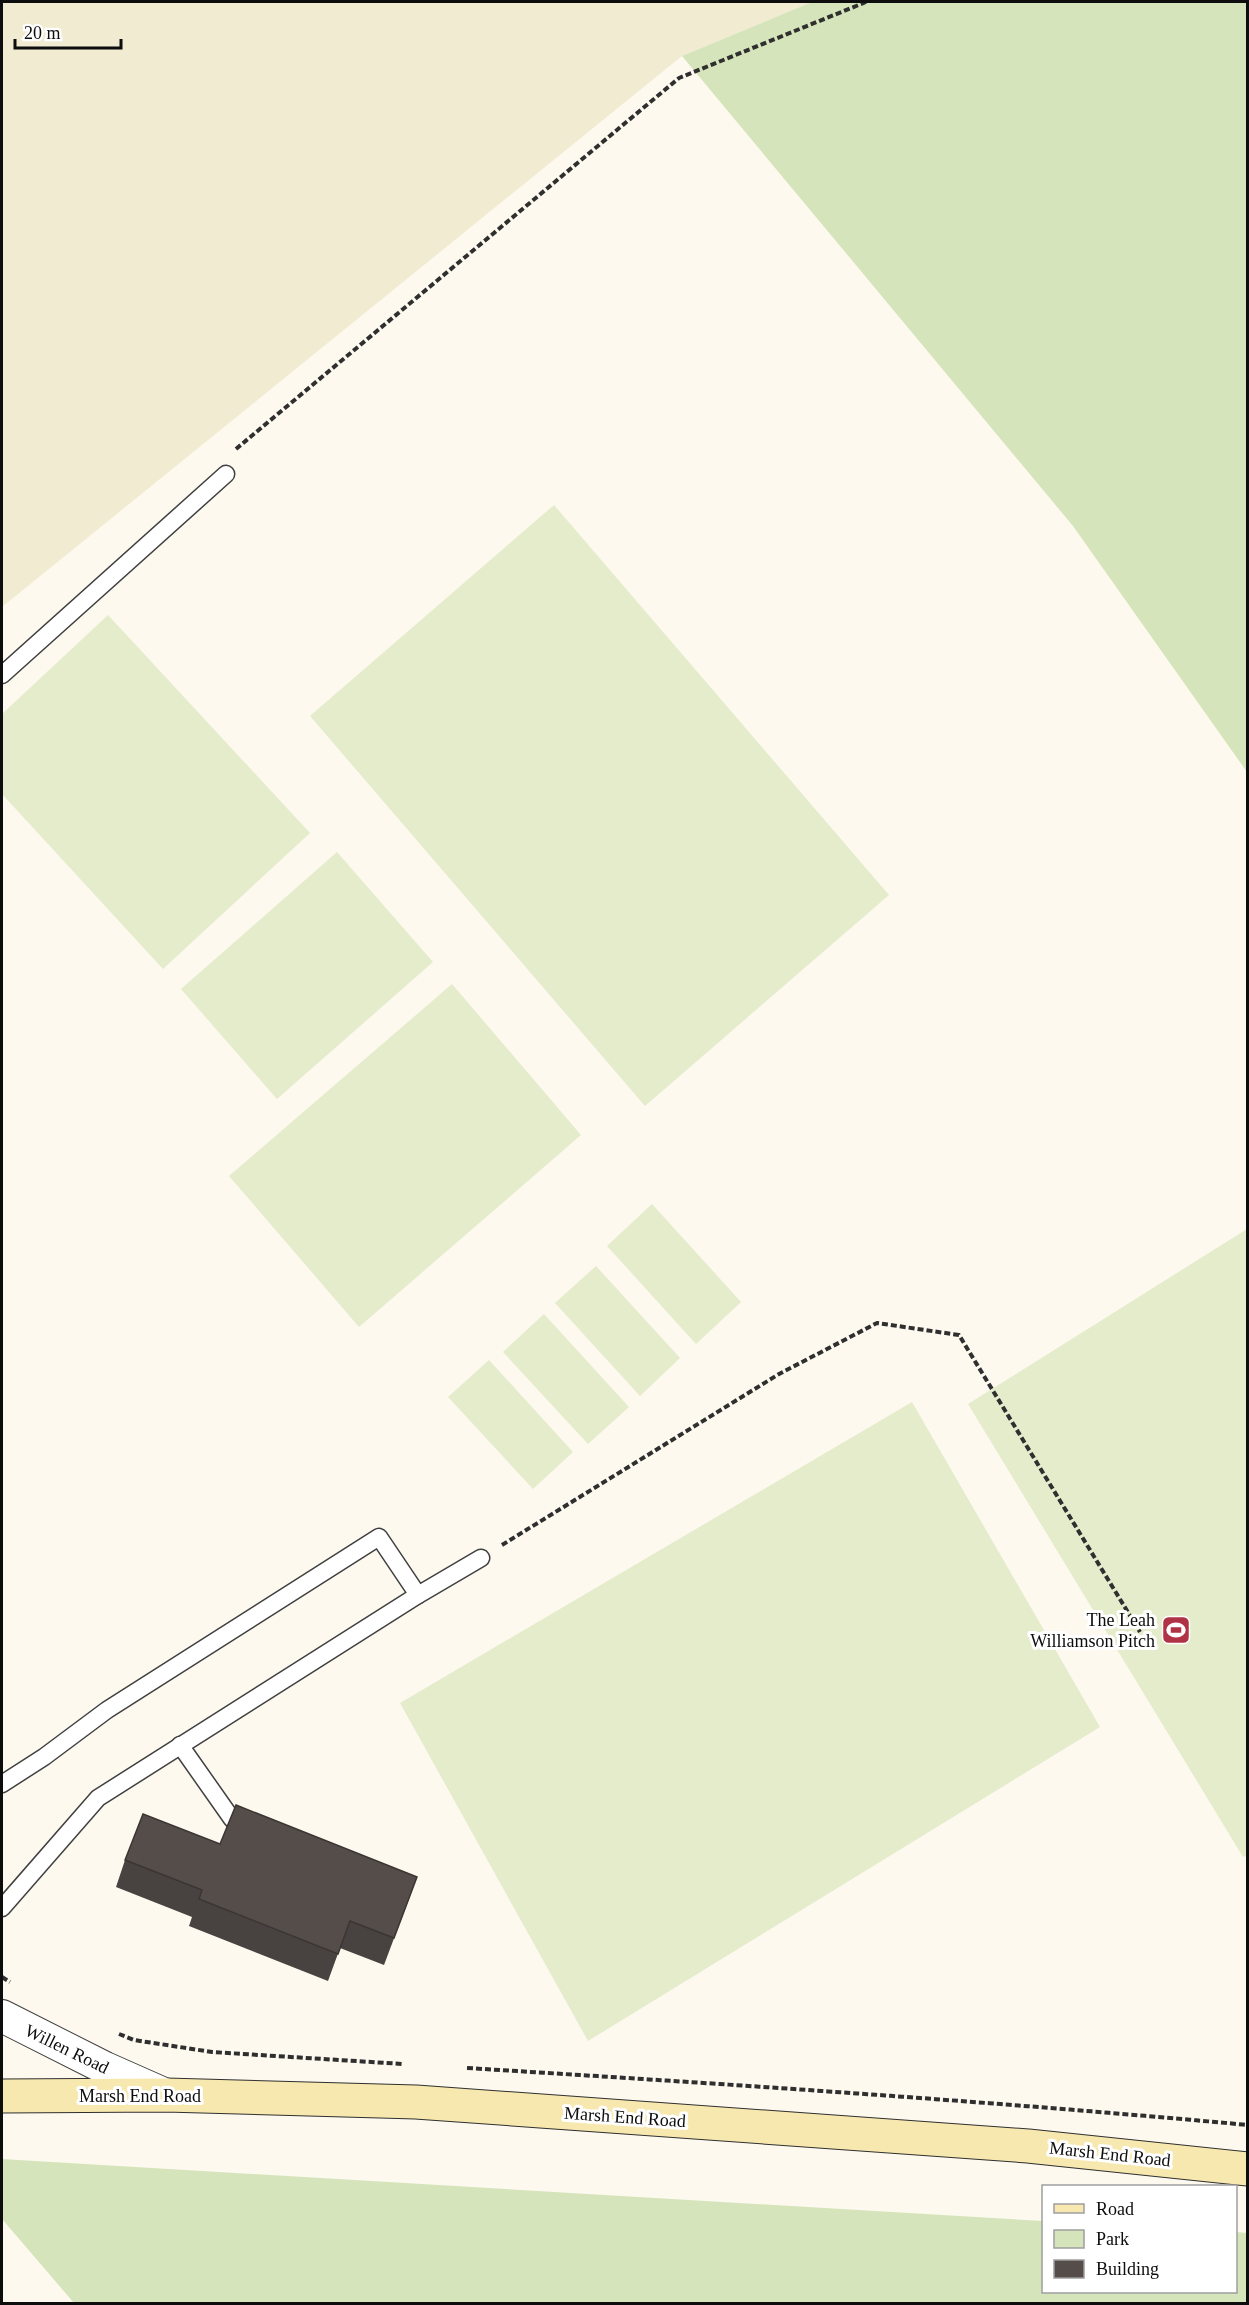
<svg xmlns="http://www.w3.org/2000/svg" width="1249" height="2305" font-family="'Times New Roman',serif">
<rect width="100%" height="100%" fill="#fdf9ee"/>
<path fill="#f1ebd1" d="M 2,2 L 812,2 L 682,56 L 2,607 Z"/>
<g fill="#d5e4bb">
<path d="M 812,2 L 1247,2 L 1247,772 L 1073,526 L 682,56 Z"/>
<path d="M 2,2159 L 1043,2221 L 1044,2292 L 1236,2292 L 1236,2232 L 1247,2233 L 1247,2303 L 74,2303 L 2,2219 Z"/>
</g>
<g fill="#e5eccc">
<path d="M 554,505 L 889,895 L 645,1106 L 310,716 Z"/>
<path d="M 108,615 L 310,833 L 163,969 L 2,794 L 2,714 Z"/>
<path d="M 337,852 L 433,962 L 277,1099 L 181,989 Z"/>
<path d="M 452,984 L 581,1135 L 359,1327 L 229,1176 Z"/>
<path d="M 652,1204 L 741,1302 L 696,1344 L 607,1246 Z"/>
<path d="M 1247,1229 L 1248,1855 L 1243,1857 L 968,1404 Z"/>
<path d="M 596,1266 L 680,1358 L 640,1396 L 555,1303 Z"/>
<path d="M 544,1314 L 629,1407 L 588,1444 L 503,1352 Z"/>
<path d="M 489,1360 L 573,1452 L 533,1489 L 448,1397 Z"/>
<path d="M 912,1402 L 1100,1727 L 588,2041 L 400,1703 Z"/>
</g>
<g fill="none" stroke-linecap="round" stroke-linejoin="round">
<g stroke="#404040" stroke-width="19">
<g id="lane">
<path d="M 2,675 L 226,474"/>
<path d="M 180,1745 L 232,1819 L 251,1826"/>
<path d="M 2,1784 L 44,1757 L 107,1710 L 379,1537 L 418,1595"/>
<path d="M 2,1908 L 98,1798 L 418,1595 L 481,1558"/>
</g>
</g>
<g stroke="#404040" stroke-width="34">
<path id="street" d="M 2,2016 L 105,2068 L 166,2095"/>
</g>
<g stroke="#2f2f2f" stroke-width="35">
<path id="secondary" d="M 2,2096 L 166,2095 L 416,2102 L 1028,2146 L 1248,2169"/>
</g>
<g stroke="#2f2f2f" stroke-width="4" stroke-dasharray="6 3" stroke-linecap="butt">
<path d="M 236,449 L 679,78 L 866,2"/>
<path d="M 502,1545 L 779,1374 L 877,1323 L 959,1335 L 1140,1632"/>
<path d="M 2,1977 L 10,1982"/>
<path d="M 119,2034 L 134,2040 L 212,2052 L 403,2064"/>
<path d="M 467,2068 C 728,2084 988,2101 1248,2125"/>
</g>
<use href="#lane" stroke="#fff" stroke-width="16"/>
<use href="#street" stroke="#fff" stroke-width="32"/>
<use href="#secondary" stroke="#f7e8b0" stroke-width="33"/>
</g>
<path fill="#484240" d="M 220,1844 L 417,1877 L 384,1965 L 340,1948 L 328,1981 L 189,1926 L 192,1917 L 116,1887 L 125,1860 Z"/>
<path fill="#544d4a" stroke="#3b3634" stroke-width="1.5" d="M 236,1805 L 417,1877 L 394,1938 L 350,1921 L 338,1954 L 199,1899 L 202,1890 L 125,1860 L 143,1814 L 220,1844 Z"/>
<defs>
<g id="stadium-square" transform="scale(1.5)"><rect x="-9" y="-9" width="18" height="18" rx="4" fill="#af3345" stroke="#fff"/><path d="M0-5a6.5 5 0 1 0 0 10a6.5 5 0 1 0 0-10ZM-3.5-1.8h7v3.6h-7Z" fill="#fff"/></g>
</defs>
<g fill-rule="evenodd">
<use href="#stadium-square" x="1176" y="1630"/>
</g>
<g text-anchor="middle" stroke-width="6" stroke-linejoin="round" paint-order="stroke">
<g font-size="18" fill="#0d0d0d" stroke="#fff" text-anchor="end">
<text x="1155" y="1626">The Leah<tspan x="1155" dy="21">Williamson Pitch</tspan></text>
</g>
<g font-size="18" fill="#0d0d0d" stroke="#fff">
<text transform="translate(67 2049) rotate(26)" y="6">Willen Road</text>
<text x="140" y="2102">Marsh End Road</text>
<text transform="translate(625 2117) rotate(4)" y="6">Marsh End Road</text>
<text transform="translate(1110 2154) rotate(6)" y="6">Marsh End Road</text>
</g>
</g>
<rect width="1249" height="2305" fill="none" stroke="#0d0d0d" stroke-width="6"/>
<rect x="1042" y="2185" width="195" height="108" fill="#ffffff" stroke="#9e9e9e" stroke-width="1.5"/>
<rect x="1054" y="2204" width="30" height="9" fill="#f7e8b0" stroke="#9e9e9e" stroke-width="1.5"/>
<text x="1096" y="2215" font-size="18" fill="#0d0d0d">Road</text>
<rect x="1054" y="2230" width="30" height="18" fill="#d5e4bb" stroke="#9e9e9e" stroke-width="1.5"/>
<text x="1096" y="2245" font-size="18" fill="#0d0d0d">Park</text>
<rect x="1054" y="2260" width="30" height="18" fill="#544d4a" stroke="#9e9e9e" stroke-width="1.5"/>
<text x="1096" y="2275" font-size="18" fill="#0d0d0d">Building</text>
<path d="M15 39v9h106v-9" fill="none" stroke="#0d0d0d" stroke-width="3"/>
<text x="24" y="39" font-size="18" fill="#0d0d0d" stroke="#ffffff" stroke-width="4.5" paint-order="stroke">20 m</text>
</svg>
